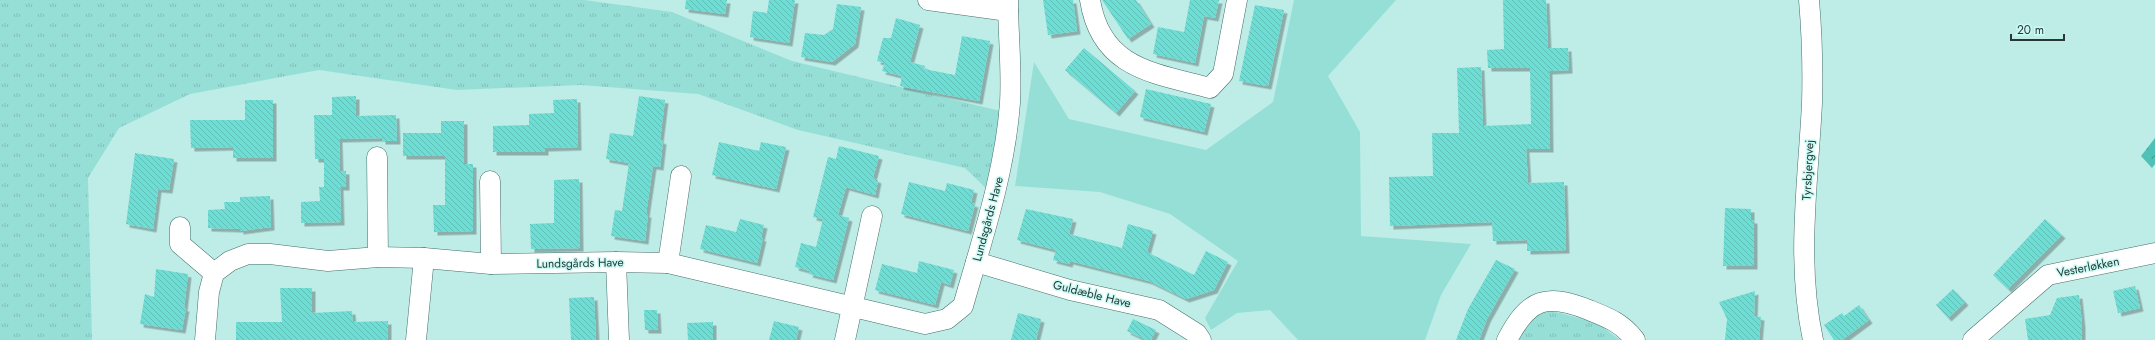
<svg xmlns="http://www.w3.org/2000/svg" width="2155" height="340" font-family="Jost,sans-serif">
<defs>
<pattern id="grass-tufts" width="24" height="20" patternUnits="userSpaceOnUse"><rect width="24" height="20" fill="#96dfd7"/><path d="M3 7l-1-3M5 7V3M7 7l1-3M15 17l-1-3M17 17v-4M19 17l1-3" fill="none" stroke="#81c0b9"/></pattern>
<pattern id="forest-crowns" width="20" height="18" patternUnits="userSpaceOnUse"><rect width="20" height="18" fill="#4fc1b7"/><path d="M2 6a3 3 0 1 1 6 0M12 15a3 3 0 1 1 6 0" fill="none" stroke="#419e96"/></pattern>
<pattern id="building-back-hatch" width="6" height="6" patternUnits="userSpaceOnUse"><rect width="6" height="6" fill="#6eddd3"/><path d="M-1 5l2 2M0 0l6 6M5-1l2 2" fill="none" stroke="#5fbeb6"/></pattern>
<filter id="shadow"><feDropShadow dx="3.5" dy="3.5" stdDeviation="0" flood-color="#0004"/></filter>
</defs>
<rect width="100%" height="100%" fill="#beede8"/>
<g fill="url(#grass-tufts)">
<path d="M 0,0 L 584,0 L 672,12 L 792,61 L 1009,113 L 994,196 L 965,168 L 798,130 L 698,94 L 581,85 L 457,90 L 319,70 L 190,94 L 119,128 L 88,178 L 92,340 L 0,340 Z"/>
<path d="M 1545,309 L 1597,323 L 1620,340 L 1513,340 Z"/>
</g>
<path fill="url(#forest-crowns)" d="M 2155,138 L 2155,164 L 2152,168 L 2141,156 Z"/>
<path fill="#96dfd7" d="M 1294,0 L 1396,0 L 1328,76 L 1360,132 L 1361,236 L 1471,244 L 1441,295 L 1425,340 L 1298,340 L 1270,310 L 1237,313 L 1211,330 L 1205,318 L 1238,261 L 1170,214 L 1100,192 L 1015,186 L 1034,62 L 1069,119 L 1206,150 L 1273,102 Z"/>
<g fill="url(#building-back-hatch)" filter="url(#shadow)">
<path d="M 686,0 L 727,0 L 725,14 L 685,9 Z"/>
<path d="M 769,0 L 795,0 L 789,43 L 750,37 L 753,11 L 767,13 Z"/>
<path d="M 1043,0 L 1073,0 L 1077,31 L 1048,35 Z"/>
<path d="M 1102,0 L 1136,0 L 1151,24 L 1128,39 Z"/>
<path d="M 1190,0 L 1219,0 L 1215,18 L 1204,16 L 1195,63 L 1153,54 L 1158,27 L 1184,32 Z"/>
<path d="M 1503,0 L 1546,0 L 1548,48 L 1568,48 L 1569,70 L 1549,71 L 1550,149 L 1526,149 L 1528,183 L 1564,182 L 1566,250 L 1527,251 L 1527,240 L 1493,241 L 1492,222 L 1390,226 L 1389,177 L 1433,176 L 1432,133 L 1459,133 L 1457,68 L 1481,67 L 1483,126 L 1531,124 L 1530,68 L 1488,68 L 1487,50 L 1504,49 Z"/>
<path d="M 837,4 L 861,7 L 855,44 L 832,62 L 801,57 L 805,33 L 824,35 L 833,29 Z"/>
<path d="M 1255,5 L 1284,10 L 1268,86 L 1239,81 Z"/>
<path d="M 896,18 L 920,25 L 910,62 L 925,66 L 924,69 L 955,75 L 962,36 L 990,41 L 979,101 L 900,86 L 902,76 L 882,71 L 885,63 L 877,61 L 883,38 L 891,38 Z"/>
<path d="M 1084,48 L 1135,91 L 1116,113 L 1065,70 Z"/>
<path d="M 1146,89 L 1211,104 L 1204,132 L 1140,117 Z"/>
<path d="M 356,96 L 356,116 L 396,115 L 397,141 L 382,141 L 382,138 L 339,139 L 340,171 L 346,171 L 346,187 L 340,187 L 341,222 L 301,223 L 301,202 L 320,201 L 319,187 L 324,187 L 324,159 L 315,159 L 314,115 L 332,115 L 332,97 Z"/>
<path d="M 639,96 L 665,100 L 660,140 L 663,141 L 660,167 L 653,166 L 646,214 L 648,214 L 645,241 L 611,236 L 615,210 L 622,211 L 629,163 L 606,159 L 610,133 L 633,136 Z"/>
<path d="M 577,99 L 578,147 L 545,148 L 545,152 L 493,152 L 493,126 L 529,125 L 529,114 L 554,113 L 553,100 Z"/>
<path d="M 245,100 L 273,100 L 273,158 L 233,158 L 233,147 L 191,148 L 190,120 L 245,120 Z"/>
<path d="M 441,121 L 464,121 L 464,164 L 473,164 L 473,231 L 434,232 L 433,205 L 445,205 L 445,156 L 403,156 L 403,133 L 441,133 Z"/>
<path d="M 719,142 L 759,151 L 761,142 L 786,147 L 776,189 L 712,175 Z"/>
<path d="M 839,146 L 879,156 L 873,178 L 878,180 L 875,195 L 846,187 L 838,215 L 849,218 L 833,280 L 809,274 L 810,271 L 795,267 L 801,243 L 816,247 L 823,219 L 813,217 L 828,157 L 836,159 Z"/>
<path d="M 135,153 L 174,159 L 169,190 L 158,189 L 153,229 L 126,224 Z"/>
<path d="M 579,179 L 580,248 L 531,249 L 530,224 L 554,223 L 554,180 Z"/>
<path d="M 909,182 L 945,191 L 947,183 L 974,190 L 971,203 L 975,204 L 968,231 L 901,214 Z"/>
<path d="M 270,196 L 271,227 L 240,231 L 240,229 L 208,228 L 208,210 L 225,209 L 224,202 L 240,202 L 240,197 Z"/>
<path d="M 1725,208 L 1751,209 L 1751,220 L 1754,220 L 1754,266 L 1723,266 Z"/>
<path d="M 1026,209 L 1073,219 L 1069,234 L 1122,248 L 1128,224 L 1153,231 L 1147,252 L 1194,275 L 1206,251 L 1228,262 L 1214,290 L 1186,299 L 1149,281 L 1070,261 L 1069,264 L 1053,260 L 1056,250 L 1017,240 Z"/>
<path d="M 740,219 L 764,225 L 761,238 L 763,238 L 757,263 L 700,249 L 706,225 L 736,232 Z"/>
<path d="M 2045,219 L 2062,235 L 2008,289 L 1993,275 Z"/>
<path d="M 1496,260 L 1515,269 L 1487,319 L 1479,340 L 1456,340 L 1468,309 Z"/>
<path d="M 919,261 L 954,270 L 950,285 L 941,282 L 935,305 L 875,290 L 882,264 L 917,273 Z"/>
<path d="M 156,269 L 188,274 L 184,308 L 186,308 L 182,330 L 140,324 L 145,294 L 154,297 Z"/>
<path d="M 2135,286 L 2140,308 L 2118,313 L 2113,291 Z"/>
<path d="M 280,288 L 312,288 L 312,313 L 352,311 L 353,322 L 388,321 L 388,340 L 236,340 L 236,322 L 282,322 Z"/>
<path d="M 1953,289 L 1965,302 L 1948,318 L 1936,305 Z"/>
<path d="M 1755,291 L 1754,316 L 1761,317 L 1759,340 L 1725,340 L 1727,319 L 1719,302 Z"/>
<path d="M 2079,295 L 2082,325 L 2082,340 L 2028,340 L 2025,319 L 2050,315 L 2057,298 Z"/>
<path d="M 594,297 L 596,340 L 571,340 L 569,298 Z"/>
<path d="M 1859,305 L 1869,320 L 1842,340 L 1834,340 L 1824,325 L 1842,313 L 1844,316 Z"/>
<path d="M 644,310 L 657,310 L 658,330 L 645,330 Z"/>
<path d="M 1018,313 L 1041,319 L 1036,340 L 1011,340 Z"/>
<path d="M 1133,319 L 1156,330 L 1151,340 L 1146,340 L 1127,331 Z"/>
<path d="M 774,321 L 799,327 L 796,340 L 769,340 Z"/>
<path d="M 713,322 L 713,340 L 688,340 L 687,323 Z"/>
</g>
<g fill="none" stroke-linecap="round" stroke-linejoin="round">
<g stroke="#436f6a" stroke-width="21">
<g id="minor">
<path d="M 928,0 L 1008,11"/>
<path d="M 1090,0 C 1101,69 1154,73 1210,88 L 1223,74 L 1237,0"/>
<path d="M 1809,0 C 1812,35 1813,69 1812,103 C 1808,183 1796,261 1813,340"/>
<path d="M 377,157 L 378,257"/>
<path d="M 490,181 L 491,264"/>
<path d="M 180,227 L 180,244 L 214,273 L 230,261 L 248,254 L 270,254 L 328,261 L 378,257 L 424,258 L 491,264 L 616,262 L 668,263 L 925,324 L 947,319 L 963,306 C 982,240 1005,172 1010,103 C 1012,68 1008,34 1008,0"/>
<path d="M 616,262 L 619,340"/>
<path d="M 976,262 L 1070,290 L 1159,310 L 1197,334 L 1201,340"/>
<path d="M 668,263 L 681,176"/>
<path d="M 205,340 L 209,292 L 214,273"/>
<path d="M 416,340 L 424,258"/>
<path d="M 845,340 L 872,216"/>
<path d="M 1507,340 C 1529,298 1546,293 1589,310 C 1609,318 1622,323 1635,340"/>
<path d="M 1973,340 L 2048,275 L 2155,253"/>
</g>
</g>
<use href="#minor" stroke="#fff" stroke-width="20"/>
</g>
<g text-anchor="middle" stroke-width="3" stroke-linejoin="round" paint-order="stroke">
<g font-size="12" fill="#263937" stroke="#cbfbf5">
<text transform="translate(1808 170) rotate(-87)" y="4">Tyrsbjergvej</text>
<text transform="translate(988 219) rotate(-75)" y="4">Lundsgårds Have</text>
<text transform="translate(580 263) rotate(-1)" y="4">Lundsgårds Have</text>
<text transform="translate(2088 267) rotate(-11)" y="4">Vesterløkken</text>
<text transform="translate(1092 294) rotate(14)" y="4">Guldæble Have</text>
</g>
</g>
<path d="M2011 34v6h53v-6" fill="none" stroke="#263937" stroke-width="2"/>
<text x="2017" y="34" font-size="12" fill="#263937" stroke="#cbfbf5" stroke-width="3" paint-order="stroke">20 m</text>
</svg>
